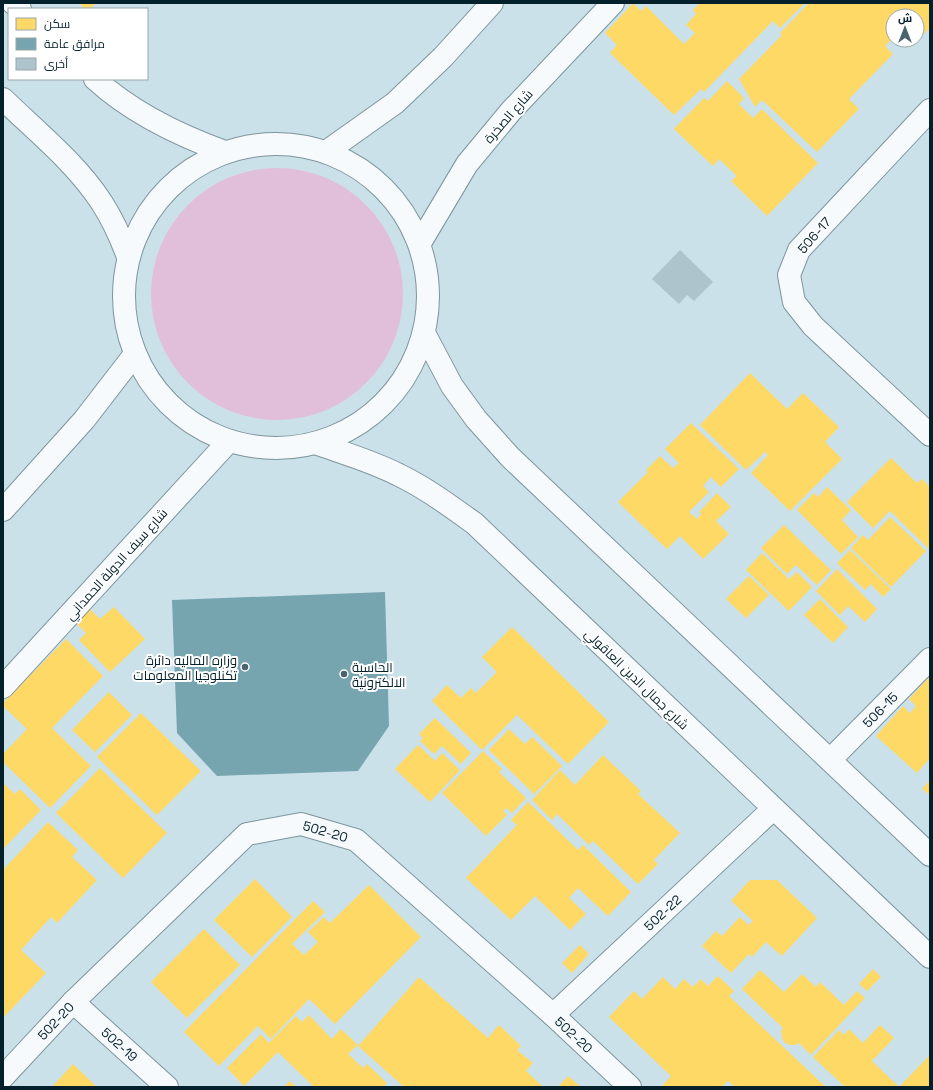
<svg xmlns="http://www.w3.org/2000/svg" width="933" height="1090" font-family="'Space Grotesk',Cairo,sans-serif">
<rect width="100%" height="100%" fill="#cbe1ea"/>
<circle fill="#e1bfdb" cx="277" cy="294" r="126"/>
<g fill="#ffd966">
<path d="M 79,3 L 96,3 L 90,9 L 85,9 Z"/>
<path d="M 633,3 L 641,11 L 646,6 L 684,44 L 695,33 L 686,25 L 696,14 L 693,10 L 700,3 L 805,3 L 780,28 L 773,21 L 704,92 L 701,89 L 674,115 L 610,53 L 617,45 L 605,33 Z"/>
<path d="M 809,3 L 930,3 L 930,28 L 911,47 L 903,40 L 917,40 L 917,16 L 893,16 L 893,38 L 885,46 L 893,54 L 849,99 L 859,109 L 817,152 L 762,100 L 755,107 L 739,79 L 782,35 L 780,33 Z"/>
<path d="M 727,81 L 744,98 L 739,104 L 753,118 L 762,109 L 818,163 L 767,216 L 731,181 L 737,176 L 719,159 L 713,166 L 674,129 L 704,98 L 708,101 Z"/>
<path d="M 750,373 L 787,409 L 803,393 L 839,427 L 825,442 L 842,459 L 790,511 L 751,473 L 768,455 L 765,452 L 746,470 L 700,425 Z"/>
<path d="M 691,423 L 739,469 L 721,487 L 711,477 L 703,486 L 709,492 L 689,512 L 697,519 L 701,514 L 699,512 L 717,493 L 731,507 L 716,521 L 729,534 L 703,559 L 680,536 L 667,549 L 618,502 L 648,472 L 646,470 L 660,456 L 673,468 L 679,463 L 665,449 Z"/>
<path d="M 891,458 L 917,483 L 922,479 L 930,487 L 930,550 L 890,511 L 873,528 L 847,502 Z"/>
<path d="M 827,487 L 851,510 L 842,520 L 858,537 L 841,554 L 797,510 L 814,493 L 818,497 Z"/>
<path d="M 890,517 L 926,551 L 891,587 L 851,548 L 863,535 L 868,540 Z"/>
<path d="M 784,525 L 831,570 L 817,585 L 796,565 L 787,574 L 761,548 Z"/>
<path d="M 850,550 L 891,589 L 883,597 L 871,584 L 865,590 L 837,563 Z"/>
<path d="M 762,553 L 789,579 L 797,572 L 812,587 L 789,611 L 746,570 Z"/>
<path d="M 837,569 L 877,609 L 865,622 L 848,606 L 840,615 L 816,591 Z"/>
<path d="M 749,576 L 769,595 L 746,618 L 726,599 Z"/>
<path d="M 820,599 L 848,627 L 833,643 L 804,615 Z"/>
<path d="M 114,607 L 145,639 L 110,672 L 79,640 L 86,633 L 75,622 L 90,609 L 100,619 Z"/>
<path d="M 512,627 L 609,722 L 568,764 L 517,715 L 482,750 L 432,701 L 447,685 L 461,698 L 471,688 L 476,693 L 497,672 L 482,657 Z"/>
<path d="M 66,639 L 103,676 L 52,728 L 91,766 L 50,808 L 3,762 L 3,754 L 27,729 L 3,706 L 3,703 Z"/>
<path d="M 930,676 L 930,758 L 917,773 L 876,736 L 903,706 L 910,713 L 916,706 L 909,699 Z"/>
<path d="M 109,692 L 132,715 L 95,752 L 72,730 Z"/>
<path d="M 141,713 L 201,771 L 157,815 L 97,757 Z"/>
<path d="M 435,718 L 471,753 L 461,764 L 442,746 L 434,754 L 420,741 L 423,738 L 419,734 Z"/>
<path d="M 509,729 L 525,744 L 532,737 L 562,766 L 534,794 L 489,750 Z"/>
<path d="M 418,745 L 435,761 L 442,753 L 460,770 L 430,802 L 395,769 Z"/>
<path d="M 483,751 L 502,769 L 499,772 L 526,798 L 512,813 L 506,808 L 503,811 L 507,815 L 486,836 L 442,793 Z"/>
<path d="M 603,755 L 641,791 L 638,794 L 680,833 L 654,860 L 658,864 L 638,884 L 593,841 L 589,845 L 557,814 L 552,820 L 532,800 L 560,770 L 575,785 Z"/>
<path d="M 100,768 L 167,833 L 123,878 L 56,813 Z"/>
<path d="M 930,780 L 930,795 L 922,789 Z"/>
<path d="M 3,783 L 15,794 L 20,789 L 41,810 L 3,849 Z"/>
<path d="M 528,802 L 578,850 L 583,845 L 631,892 L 608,916 L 578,888 L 569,898 L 586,914 L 570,930 L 535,896 L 511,920 L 466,878 L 517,825 L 511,820 Z"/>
<path d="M 48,822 L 78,850 L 72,857 L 97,880 L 57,923 L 51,917 L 21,950 L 46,973 L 3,1018 L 3,870 Z"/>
<path d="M 255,879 L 292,917 L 252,957 L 214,920 Z"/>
<path d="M 750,880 L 777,880 L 817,918 L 782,956 L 766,942 L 752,957 L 749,954 L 731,973 L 702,946 L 716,931 L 722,936 L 740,917 L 749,925 L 753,921 L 731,901 Z"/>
<path d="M 369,885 L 421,937 L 335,1024 L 309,999 L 271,1039 L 258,1026 L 219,1066 L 184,1032 L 313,901 L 325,912 L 292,944 L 304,955 L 318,942 L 308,932 L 324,917 L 330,923 Z"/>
<path d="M 204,929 L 240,965 L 187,1018 L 151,982 Z"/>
<path d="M 580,945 L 589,954 L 572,973 L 562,963 Z"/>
<path d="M 873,969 L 881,977 L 867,991 L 859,984 Z"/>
<path d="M 760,970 L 784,992 L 802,974 L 816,987 L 820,982 L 844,1005 L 857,991 L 865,998 L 811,1055 L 799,1043 L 796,1045 L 790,1045 L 785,1043 L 782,1038 L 781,1031 L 783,1028 L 742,989 Z"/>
<path d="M 718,976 L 734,991 L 729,996 L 826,1087 L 735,1087 L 728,1081 L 722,1087 L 662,1086 L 671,1076 L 609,1017 L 634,991 L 642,999 L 663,977 L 675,989 L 684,979 L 693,987 L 701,979 L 708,986 Z"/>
<path d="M 419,977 L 488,1038 L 499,1025 L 521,1046 L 517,1050 L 533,1063 L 526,1071 L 543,1087 L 404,1087 L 358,1046 Z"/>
<path d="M 309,1015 L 332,1039 L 341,1029 L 358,1045 L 348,1054 L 363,1068 L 367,1064 L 387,1083 L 384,1087 L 314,1087 L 278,1052 L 244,1086 L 227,1068 L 261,1034 L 269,1043 L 296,1016 L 302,1022 Z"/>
<path d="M 880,1025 L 894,1038 L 872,1061 L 899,1087 L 845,1087 L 813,1057 L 839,1030 L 844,1035 L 849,1029 L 863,1043 Z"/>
<path d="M 929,1056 L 930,1057 L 930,1087 L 899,1087 Z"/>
<path d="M 73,1064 L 97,1087 L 52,1087 Z"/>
<path d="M 568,1076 L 581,1087 L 558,1087 Z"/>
<path d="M 290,1081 L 296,1087 L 284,1087 Z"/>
</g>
<path fill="#76a5af" d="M 385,592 L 389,726 L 358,771 L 217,776 L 177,733 L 172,600 Z"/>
<path fill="#adc4cd" d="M 680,250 L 713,282 L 694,301 L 687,295 L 679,304 L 652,279 Z"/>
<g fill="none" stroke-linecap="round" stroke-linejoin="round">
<g stroke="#7d959d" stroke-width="24">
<g id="street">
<path d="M 930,110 L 799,250 L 789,275 L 794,302 L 813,326 L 930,435"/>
<path id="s1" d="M 830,760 L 930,659"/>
<path id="s2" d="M 73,1002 L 167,1087"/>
<path id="s3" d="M 553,1015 L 773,809"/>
<path id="s4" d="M 3,1077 L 73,1002 L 247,834 L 301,824 L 356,840 L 553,1015 L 630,1087"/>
</g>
</g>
<g stroke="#7d959d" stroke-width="24">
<g id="secondary">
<path d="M 13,3 L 20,9"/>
<path d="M 95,79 C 132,113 178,135 225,152"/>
<path d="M 3,99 C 37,132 76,163 102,203 C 113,220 121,238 128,257"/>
<circle cx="276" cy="296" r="152"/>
<path d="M 326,152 L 395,103 L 443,57 L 492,3"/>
<path d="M 420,243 L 467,164 L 511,111 L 613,3"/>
<path d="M 424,333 L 452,386 L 476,419 L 510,457 L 930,855"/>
<path d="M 315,443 C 343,453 372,461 399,475 C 426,488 450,506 474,523 L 930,957"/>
<path d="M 3,510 L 84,420 L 135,354"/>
<path d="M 3,687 L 229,441"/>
</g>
</g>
<use href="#street" stroke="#f7fafc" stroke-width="22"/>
<use href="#secondary" stroke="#f7fafc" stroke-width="22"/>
</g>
<g fill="#49646e" stroke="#fff" stroke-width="1.5">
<circle cx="245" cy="667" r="4"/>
<circle cx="344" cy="674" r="4"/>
</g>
<g text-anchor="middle" stroke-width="4" stroke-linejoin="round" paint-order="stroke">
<g font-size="13" fill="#03202b" stroke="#fff">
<text transform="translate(508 116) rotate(-49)" y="5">شارع الصخرة</text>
<text transform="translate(814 235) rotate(-49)" y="5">506-17</text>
<text transform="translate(116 564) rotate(-48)" y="5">شارع سيف الدولة الحمداني</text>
<text transform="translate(637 679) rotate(44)" y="5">شارع جمال الدين العاقولي</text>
<text dy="5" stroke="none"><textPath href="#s1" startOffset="71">506-15</textPath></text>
<text dy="5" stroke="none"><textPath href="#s4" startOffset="425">502-20</textPath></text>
<text dy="5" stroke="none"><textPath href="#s3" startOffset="150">502-22</textPath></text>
<text dy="5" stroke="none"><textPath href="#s4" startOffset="77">502-20</textPath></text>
<text dy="5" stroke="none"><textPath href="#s4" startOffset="749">502-20</textPath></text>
<text dy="5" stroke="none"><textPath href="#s2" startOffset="63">502-19</textPath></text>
</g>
<g font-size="13" fill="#03202b" stroke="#fff" text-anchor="end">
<text x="237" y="665">وزاره الماليه دائرة<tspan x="237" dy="15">تكنلوجيا المعلومات</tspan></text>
<text x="352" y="672" text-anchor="start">الحاسبة<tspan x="352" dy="15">الالكترونية</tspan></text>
</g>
</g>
<rect width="933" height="1090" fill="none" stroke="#03202b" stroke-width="8"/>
<rect x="8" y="8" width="140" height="72" fill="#ffffff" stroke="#9aa6aa"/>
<rect x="16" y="18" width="20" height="12" fill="#ffd966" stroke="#9aa6aa"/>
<text x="44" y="28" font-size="12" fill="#03202b">سكن</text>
<rect x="16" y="38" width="20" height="12" fill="#76a5af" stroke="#9aa6aa"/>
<text x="44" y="48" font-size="12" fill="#03202b">مرافق عامة</text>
<rect x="16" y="58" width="20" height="12" fill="#adc4cd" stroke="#9aa6aa"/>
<text x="44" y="68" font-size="12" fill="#03202b">أخرى</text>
<g transform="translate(905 28)"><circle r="19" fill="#ffffff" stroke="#9aa6aa"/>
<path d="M0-3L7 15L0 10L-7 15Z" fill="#49646e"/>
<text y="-6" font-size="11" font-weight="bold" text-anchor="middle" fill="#03202b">ش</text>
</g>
</svg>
